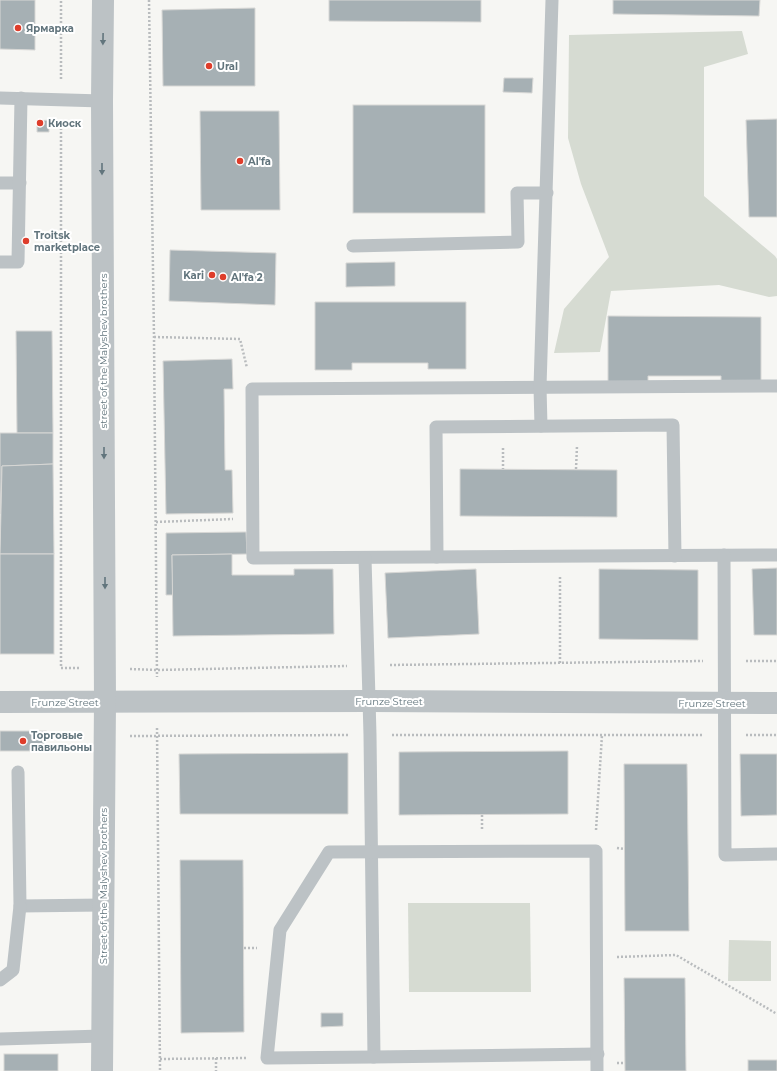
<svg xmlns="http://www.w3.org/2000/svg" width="777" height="1071" font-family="Montserrat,sans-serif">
<rect width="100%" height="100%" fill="#f6f6f3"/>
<g fill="#d6dbd2">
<path d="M 742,31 L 748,54 L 704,67 L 704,196 L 775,256 L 777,259 L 777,296 L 769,297 L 719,285 L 611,291 L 600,352 L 554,353 L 564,309 L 609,257 L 581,184 L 568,138 L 569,35 Z"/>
<path d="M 408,903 L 530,903 L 531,992 L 409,992 Z"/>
<path d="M 729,940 L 771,941 L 771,981 L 728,981 Z"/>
</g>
<g fill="#a6b0b4" stroke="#d7d7d5">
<path d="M 0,0 L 35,0 L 35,50 L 0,49 Z"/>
<path d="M 329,0 L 481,0 L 481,22 L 329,21 Z"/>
<path d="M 613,0 L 760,0 L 759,16 L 613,14 Z"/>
<path d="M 255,8 L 255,86 L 163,86 L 162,10 Z"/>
<path d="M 504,78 L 533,78 L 532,93 L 503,92 Z"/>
<rect x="353" y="105" width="132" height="108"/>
<path d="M 200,111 L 279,111 L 280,210 L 201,210 Z"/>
<path d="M 777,119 L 777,217 L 749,217 L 746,120 Z"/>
<path d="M 49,120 L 49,132 L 37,132 L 37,121 Z"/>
<path d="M 170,250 L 276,253 L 275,305 L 169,301 Z"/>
<path d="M 395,262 L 395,286 L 346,287 L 346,263 Z"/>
<path d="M 315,302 L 466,302 L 466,369 L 428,369 L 428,363 L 352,363 L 352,370 L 315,370 Z"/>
<path d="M 608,316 L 761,317 L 761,383 L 721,383 L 721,376 L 648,376 L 648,383 L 608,382 Z"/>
<path d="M 16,331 L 52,331 L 53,433 L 17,433 Z"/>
<path d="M 232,359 L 233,389 L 224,389 L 225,470 L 232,470 L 233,513 L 166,514 L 163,361 Z"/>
<path d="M 0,433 L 53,433 L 53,464 L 2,466 L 0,514 Z"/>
<path d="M 53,464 L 54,554 L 0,554 L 2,466 Z"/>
<path d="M 460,469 L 617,470 L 617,517 L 460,516 Z"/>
<path d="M 246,532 L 247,554 L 172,555 L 173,595 L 166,595 L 166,533 Z"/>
<rect x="0" y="554" width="54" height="100"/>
<path d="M 232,554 L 232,575 L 294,575 L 294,569 L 333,569 L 334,634 L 173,636 L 172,555 Z"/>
<path d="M 777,568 L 777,635 L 754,635 L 752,569 Z"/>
<path d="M 476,569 L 479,634 L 388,638 L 385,573 Z"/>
<path d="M 599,569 L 698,570 L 698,640 L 599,639 Z"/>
<rect x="0" y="731" width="46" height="20"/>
<path d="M 568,751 L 568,814 L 399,815 L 399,752 Z"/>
<path d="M 348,753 L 348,814 L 180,814 L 179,754 Z"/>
<path d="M 740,754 L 777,754 L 777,815 L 741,816 Z"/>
<path d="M 624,764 L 687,764 L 689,931 L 625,931 Z"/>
<path d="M 180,860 L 243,860 L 244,1032 L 181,1033 Z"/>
<path d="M 624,978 L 685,978 L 686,1071 L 625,1071 Z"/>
<path d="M 321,1013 L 343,1013 L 343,1026 L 321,1027 Z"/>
<rect x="4" y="1054" width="54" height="17"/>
<rect x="748" y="1060" width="29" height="11"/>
</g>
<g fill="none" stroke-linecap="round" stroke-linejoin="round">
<g stroke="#b9bcbe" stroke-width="2.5" stroke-dasharray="2 2" stroke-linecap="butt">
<path d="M 149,0 L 154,337 L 157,677"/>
<path d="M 61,79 L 61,0"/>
<path d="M 61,120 L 61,668 L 79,668"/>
<path d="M 154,337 L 240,339 L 247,368"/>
<path d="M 503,448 L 503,469"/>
<path d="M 576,469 L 577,446"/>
<path d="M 156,522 L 233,519"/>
<path d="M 560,577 L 560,663"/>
<path d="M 746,661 L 777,661"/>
<path d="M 390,665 L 703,661"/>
<path d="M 130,669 L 157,670 L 347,666"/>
<path d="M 157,728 L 160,1071"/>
<path d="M 392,735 L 703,735"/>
<path d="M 746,735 L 777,735"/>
<path d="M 130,736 L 349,735"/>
<path d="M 482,815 L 482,830"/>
<path d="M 596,830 L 602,735"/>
<path d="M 617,848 L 624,849"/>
<path d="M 244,948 L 257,948"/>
<path d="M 617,957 L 676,955 L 777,1014"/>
<path d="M 216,1058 L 216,1071"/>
<path d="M 160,1059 L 246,1058"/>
<path d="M 617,1063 L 625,1063"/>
</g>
<g stroke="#bcc2c5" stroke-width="13">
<path d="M 0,98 L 102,101"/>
<path d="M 0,183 L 20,183"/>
<path d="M 353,246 L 518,242 L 517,193 L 547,193"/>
<path d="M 0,262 L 18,262 L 21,98"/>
<path d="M 777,386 L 252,389 L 253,558 L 777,555"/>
<path d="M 541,426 L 540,387 L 552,0"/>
<path d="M 724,555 L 725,855 L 777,854"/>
<path d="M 437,557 L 436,427 L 673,425 L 675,556"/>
<path d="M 365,558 L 370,735 L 374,1057 L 598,1054"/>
<path d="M 18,772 L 20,906 L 103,905"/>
<path d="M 0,980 L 13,970 L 20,906"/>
<path d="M 0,1039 L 102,1036"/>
<path d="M 374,1057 L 267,1058 L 280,930 L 329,852 L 596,851 L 597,1071"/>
</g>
<g stroke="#bcc2c5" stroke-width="22">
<path d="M 0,702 L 370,701 L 777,703"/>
<path d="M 102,1071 L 105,702 L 102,101 L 103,0"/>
</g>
</g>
<defs><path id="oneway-solid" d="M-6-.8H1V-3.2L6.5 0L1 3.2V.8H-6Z"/></defs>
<g fill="#62757d">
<use href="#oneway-solid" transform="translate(103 39) rotate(91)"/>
<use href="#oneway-solid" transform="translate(102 169) rotate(90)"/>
<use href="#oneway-solid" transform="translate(104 453) rotate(90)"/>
<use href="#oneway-solid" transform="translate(105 583) rotate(90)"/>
</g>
<g fill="#de3d2b" stroke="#fff" stroke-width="1.5">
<circle cx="18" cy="28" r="4"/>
<circle cx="209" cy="66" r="4"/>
<circle cx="40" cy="123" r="4"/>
<circle cx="240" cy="161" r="4"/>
<circle cx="26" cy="241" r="4"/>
<circle cx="212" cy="275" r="4"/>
<circle cx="223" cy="277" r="4"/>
<circle cx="23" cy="741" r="4"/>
</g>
<g text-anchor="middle" stroke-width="4" stroke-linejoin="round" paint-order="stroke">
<g font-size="10" font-weight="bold" fill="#62757d" stroke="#fff" text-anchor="start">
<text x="26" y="32">Ярмарка</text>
<text x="217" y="70">Ural</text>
<text x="48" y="127">Киоск</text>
<text x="248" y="165">Al'fa</text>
<text x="34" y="239">Troitsk<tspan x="34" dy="12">marketplace</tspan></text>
<text x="204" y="279" text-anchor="end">Kari</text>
<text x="231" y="281">Al'fa 2</text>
<text x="31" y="739">Торговые<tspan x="31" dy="12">павильоны</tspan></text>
</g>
<g font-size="10" fill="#62757d" stroke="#fff">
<text transform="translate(103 351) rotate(-90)" y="4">street of the Malyshev brothers</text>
<text x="389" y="705">Frunze Street</text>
<text x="65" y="706">Frunze Street</text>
<text x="712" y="707">Frunze Street</text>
<text transform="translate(103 886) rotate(-90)" y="4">Street of the Malyshev brothers</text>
</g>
</g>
</svg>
